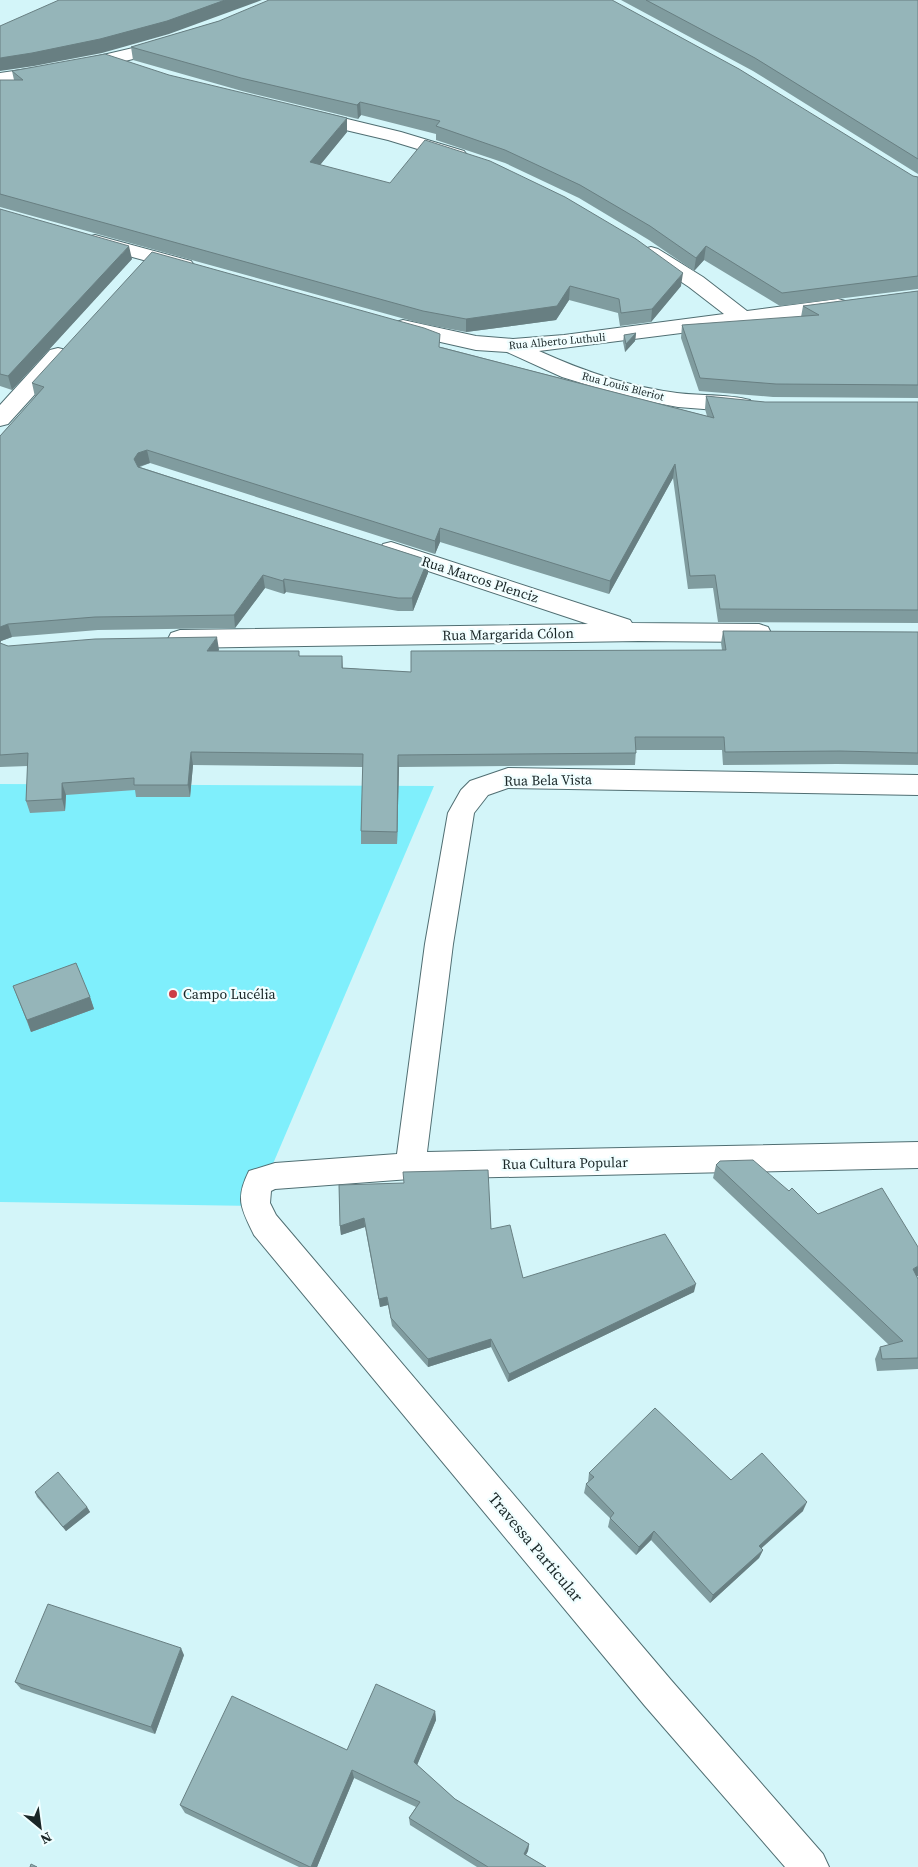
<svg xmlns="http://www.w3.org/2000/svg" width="918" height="1867" font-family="'Source Serif 4',serif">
<rect width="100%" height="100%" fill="#d3f5f9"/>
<path fill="#7feffc" d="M 0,784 L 434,786 L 255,1206 L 0,1202 Z"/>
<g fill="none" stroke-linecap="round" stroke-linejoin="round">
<g stroke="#506e72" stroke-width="2">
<g id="street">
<path d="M 167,40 L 173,41 L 176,45 L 173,49 L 69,75 L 0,85 L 0,73 L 69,63 Z"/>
<path d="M 310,110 L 401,132 L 464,151 L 467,155 L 464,159 L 457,161 L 388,140 L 303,120 L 301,116 L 303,112 Z"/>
<path d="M 95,235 L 191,261 L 194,265 L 191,269 L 184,271 L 88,245 L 85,241 L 88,237 Z"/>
<path d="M 651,247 L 658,249 L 703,277 L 747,311 L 838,299 L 845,301 L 848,306 L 845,311 L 838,313 L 539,351 C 583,371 629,387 677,393 C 701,396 727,394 750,400 L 753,405 L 750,410 L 742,412 L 678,407 L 630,398 L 562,377 L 507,352 L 476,350 L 396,332 L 392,327 L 396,322 L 403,320 L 476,336 L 513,339 L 564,335 L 724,314 L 689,287 L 644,257 L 641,253 L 644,249 Z"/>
<path d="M 58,348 L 66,350 L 69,355 L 66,360 L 8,424 L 0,426 L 0,405 L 50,350 Z"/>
<path d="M 391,542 L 630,620 L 632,623 L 759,624 L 768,627 L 771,633 L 768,639 L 759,642 L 639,641 L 180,648 L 171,645 L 168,639 L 171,633 L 180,630 L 588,624 L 383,556 L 379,550 L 383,544 Z"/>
<path d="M 508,768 L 918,775 L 918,795 L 508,788 L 488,795 L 474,813 L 453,944 L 427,1152 L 918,1142 L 918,1168 L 410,1179 L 275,1189 L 271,1191 L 270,1203 L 276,1215 L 671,1680 L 823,1854 L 829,1867 L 785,1867 L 645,1706 L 254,1235 C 241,1208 235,1199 249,1171 L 275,1163 L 397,1154 L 425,944 L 448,813 L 461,790 L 470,781 Z"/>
</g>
</g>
<use href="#street" fill="#fff" fill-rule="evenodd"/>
</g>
<g fill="#809c9f">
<path d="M 621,0 L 918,0 L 918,174 L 753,71 Z"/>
<path d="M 219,21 L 918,177 L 918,289 L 780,306 L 704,260 L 694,271 L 649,240 L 579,198 L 505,163 L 436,140 L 436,134 L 361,115 L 358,119 L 242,91 L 133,60 L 131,47 Z"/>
<path d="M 12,71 L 347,132 L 320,165 L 681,286 L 651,322 L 620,326 L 618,313 L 569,300 L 556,320 L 466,332 L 423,324 L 0,207 L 0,80 L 14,80 Z"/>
<path d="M 0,209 L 132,259 L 12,390 L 0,386 Z"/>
<path d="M 918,291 L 918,398 L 773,397 L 699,391 L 681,338 L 682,325 L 801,317 L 803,306 Z"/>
<path d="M 636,333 L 635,341 L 625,352 L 623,342 L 624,335 Z"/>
<path d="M 441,347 L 707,416 L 705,409 L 706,396 L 765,402 L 918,402 L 918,623 L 718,622 L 713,588 L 688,589 L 673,478 L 609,594 L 440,542 L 435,554 L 150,463 L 140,467 L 428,560 L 428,573 L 413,611 L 398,611 L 286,592 L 284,594 L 265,588 L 235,628 L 98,630 L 12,637 L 1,641 L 0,643 L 8,646 L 219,650 L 218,651 L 299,656 L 342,656 L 343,668 L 411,672 L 722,650 L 721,643 L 723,631 L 918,632 L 918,765 L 837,764 L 723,765 L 722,750 L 636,750 L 635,765 L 399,767 L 397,844 L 361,844 L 361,831 L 363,767 L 193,765 L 190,797 L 136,797 L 135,790 L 66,795 L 65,811 L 30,813 L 26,801 L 28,766 L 0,767 L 0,436 L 35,397 L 32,383 Z"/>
<path d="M 13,986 L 90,997 L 94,1009 L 31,1032 Z"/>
<path d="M 716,1165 L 789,1191 L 818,1214 L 917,1277 L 918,1279 L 918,1369 L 877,1371 L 875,1359 L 880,1347 L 889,1345 L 713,1178 Z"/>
<path d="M 339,1185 L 491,1229 L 523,1278 L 694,1292 L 508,1382 L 491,1347 L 428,1367 L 392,1326 L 388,1305 L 380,1307 L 365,1227 L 341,1235 L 340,1226 Z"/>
<path d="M 589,1473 L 731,1480 L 803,1511 L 761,1548 L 763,1550 L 759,1558 L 710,1603 L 651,1540 L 636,1555 L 608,1527 L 610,1518 L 584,1493 L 586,1484 L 588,1482 Z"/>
<path d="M 35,1492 L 87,1507 L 90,1512 L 66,1531 L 37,1497 Z"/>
<path d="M 184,1655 L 155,1734 L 21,1689 L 15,1682 Z"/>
<path d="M 435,1711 L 436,1720 L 417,1765 L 455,1799 L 529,1844 L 528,1851 L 526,1855 L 546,1867 L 477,1867 L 410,1825 L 409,1818 L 416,1807 L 354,1778 L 317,1867 L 299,1867 L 185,1813 L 180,1805 L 347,1750 Z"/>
</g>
<g fill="#687f82">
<path d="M 225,0 L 262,0 L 169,34 L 102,53 L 34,66 L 0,71 L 0,58 Z"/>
<path d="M 360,102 L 361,115 L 358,119 L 357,105 Z"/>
<path d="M 347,118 L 347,132 L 311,176 L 310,162 Z"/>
<path d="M 129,246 L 132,259 L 12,390 L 8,376 Z"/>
<path d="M 706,246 L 704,260 L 694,271 L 696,258 Z"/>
<path d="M 683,273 L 681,286 L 651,322 L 652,309 Z"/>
<path d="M 570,286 L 569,300 L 556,320 L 466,332 L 466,319 Z"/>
<path d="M 636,333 L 635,341 L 625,352 L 626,344 Z"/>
<path d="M 147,450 L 150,463 L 140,466 L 136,472 L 134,459 L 138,453 Z"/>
<path d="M 675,464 L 673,478 L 609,594 L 610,581 Z"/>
<path d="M 440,528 L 440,542 L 435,554 L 435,541 Z"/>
<path d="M 428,560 L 428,573 L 413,611 L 412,598 Z"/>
<path d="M 263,575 L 265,588 L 235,628 L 234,615 Z"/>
<path d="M 284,579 L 286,592 L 284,594 L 283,581 Z"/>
<path d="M 8,624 L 12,637 L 1,641 L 0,645 L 0,627 Z"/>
<path d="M 217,637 L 219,650 L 209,664 L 207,651 Z"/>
<path d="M 191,752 L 193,765 L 190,797 L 188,785 Z"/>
<path d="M 398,755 L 399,767 L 397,844 L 397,832 Z"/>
<path d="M 62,783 L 66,795 L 65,811 L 62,799 Z"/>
<path d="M 90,997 L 94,1009 L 31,1032 L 27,1020 Z"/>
<path d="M 364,1218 L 365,1227 L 341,1235 L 340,1226 Z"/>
<path d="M 918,1266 L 918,1276 L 907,1281 L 913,1269 Z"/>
<path d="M 696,1284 L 694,1292 L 508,1382 L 509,1374 Z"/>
<path d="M 387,1297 L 388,1305 L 380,1307 L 379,1299 Z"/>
<path d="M 491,1339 L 491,1347 L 428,1367 L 428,1359 Z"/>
<path d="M 807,1502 L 803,1511 L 755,1554 L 759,1546 Z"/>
<path d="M 87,1507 L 90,1512 L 66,1531 L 63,1527 Z"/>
<path d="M 654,1531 L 651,1540 L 636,1555 L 639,1547 Z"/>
<path d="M 763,1550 L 759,1558 L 710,1603 L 713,1595 Z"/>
<path d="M 181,1648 L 184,1655 L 155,1734 L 151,1727 Z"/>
<path d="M 435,1711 L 436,1720 L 415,1770 L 414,1762 Z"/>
<path d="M 352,1770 L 354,1778 L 317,1867 L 311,1867 Z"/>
<path d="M 529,1844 L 528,1851 L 523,1860 L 524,1854 Z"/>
</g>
<g fill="#95b5b9" stroke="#687f82">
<path d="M 59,0 L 225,0 L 167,21 L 100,39 L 32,53 L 0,58 L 0,26 Z"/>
<path d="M 269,0 L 612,0 L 739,69 L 913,176 L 918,177 L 918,276 L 782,293 L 706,246 L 696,258 L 650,226 L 580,185 L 505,150 L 436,126 L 440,121 L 360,102 L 357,105 L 241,78 L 131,47 L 219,21 Z"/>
<path d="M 646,0 L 918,0 L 918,159 L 755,58 Z"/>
<path d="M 105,54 L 169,75 L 347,118 L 310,162 L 390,183 L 425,140 L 490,161 L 565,197 L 636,239 L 683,273 L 652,309 L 621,313 L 619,299 L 570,286 L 557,306 L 466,319 L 423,311 L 0,194 L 0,80 L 23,80 L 12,71 Z"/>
<path d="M 0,209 L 129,246 L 8,376 L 0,374 Z"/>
<path d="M 152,252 L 424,328 L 440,334 L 439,347 L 714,418 L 706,396 L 765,402 L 918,402 L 918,610 L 720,609 L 715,575 L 690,576 L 675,464 L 610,581 L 440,528 L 435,541 L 147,450 L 138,453 L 134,459 L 138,467 L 428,560 L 412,598 L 398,598 L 284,579 L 283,581 L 263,575 L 234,615 L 95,617 L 8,624 L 0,627 L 0,436 L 44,387 L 32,383 Z"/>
<path d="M 918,291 L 918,385 L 776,384 L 700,378 L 682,325 L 819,315 L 803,306 Z"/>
<path d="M 636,333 L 626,344 L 624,335 Z"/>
<path d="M 723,631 L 918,632 L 918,753 L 840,751 L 725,752 L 724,737 L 635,737 L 636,753 L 398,755 L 397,832 L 361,831 L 363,754 L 191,752 L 188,785 L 134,785 L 134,778 L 62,783 L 62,799 L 26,801 L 28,753 L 0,755 L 0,643 L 8,646 L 95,639 L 217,637 L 207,651 L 299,651 L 299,656 L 342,656 L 342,668 L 411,672 L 411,651 L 726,650 Z"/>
<path d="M 76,963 L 90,997 L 27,1020 L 13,986 Z"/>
<path d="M 753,1160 L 789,1191 L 792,1188 L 818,1214 L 882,1188 L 918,1247 L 918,1266 L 913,1269 L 918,1279 L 918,1358 L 882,1359 L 880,1347 L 903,1341 L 716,1165 L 720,1161 Z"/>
<path d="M 488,1170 L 491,1229 L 510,1225 L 523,1278 L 665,1234 L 696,1284 L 509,1374 L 491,1339 L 428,1359 L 391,1318 L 387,1297 L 379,1299 L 364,1218 L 340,1226 L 339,1185 L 404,1183 L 403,1172 Z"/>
<path d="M 655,1408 L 731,1480 L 762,1453 L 807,1502 L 759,1546 L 763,1550 L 713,1595 L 654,1531 L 639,1547 L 610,1518 L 614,1513 L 586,1484 L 594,1477 L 589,1473 Z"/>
<path d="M 58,1472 L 87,1507 L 63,1527 L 35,1492 Z"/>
<path d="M 48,1604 L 181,1648 L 151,1727 L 15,1682 Z"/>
<path d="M 376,1684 L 435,1711 L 414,1762 L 455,1799 L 529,1844 L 524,1854 L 546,1867 L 488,1867 L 409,1818 L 420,1802 L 352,1770 L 311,1867 L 310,1867 L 180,1805 L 232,1696 L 347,1750 Z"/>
<path d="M 31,1864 L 37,1867 L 30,1867 Z"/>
</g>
<circle fill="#cd3d46" stroke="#f0feff" stroke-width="2" cx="173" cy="994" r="5"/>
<g text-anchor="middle" stroke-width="4.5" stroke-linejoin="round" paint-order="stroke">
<g font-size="11" fill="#192627" stroke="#f0feff">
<text transform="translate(557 341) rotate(-5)" y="4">Rua Alberto Luthuli</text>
<text transform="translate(623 386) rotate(15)" y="4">Rua Louis Bleriot</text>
</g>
<g font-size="14" fill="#192627" stroke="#f0feff">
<text transform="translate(480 579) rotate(18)" y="5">Rua Marcos Plenciz</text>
<text transform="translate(508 634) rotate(-1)" y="5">Rua Margarida Cólon</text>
<text transform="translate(548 780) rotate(-1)" y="5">Rua Bela Vista</text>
<text transform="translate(565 1163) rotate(-1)" y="5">Rua Cultura Popular</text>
</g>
<g font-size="14" fill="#192627" stroke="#f0feff" text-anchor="start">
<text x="183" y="999">Campo Lucélia</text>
</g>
<g font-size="16" fill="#192627" stroke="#f0feff">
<text transform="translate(536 1547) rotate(50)" y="6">Travessa Particular</text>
</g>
</g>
<g transform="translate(40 1827) rotate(151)" stroke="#f0feff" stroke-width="4" paint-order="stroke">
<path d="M0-4L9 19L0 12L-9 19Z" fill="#192627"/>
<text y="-8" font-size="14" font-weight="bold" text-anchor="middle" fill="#192627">N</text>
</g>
</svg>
